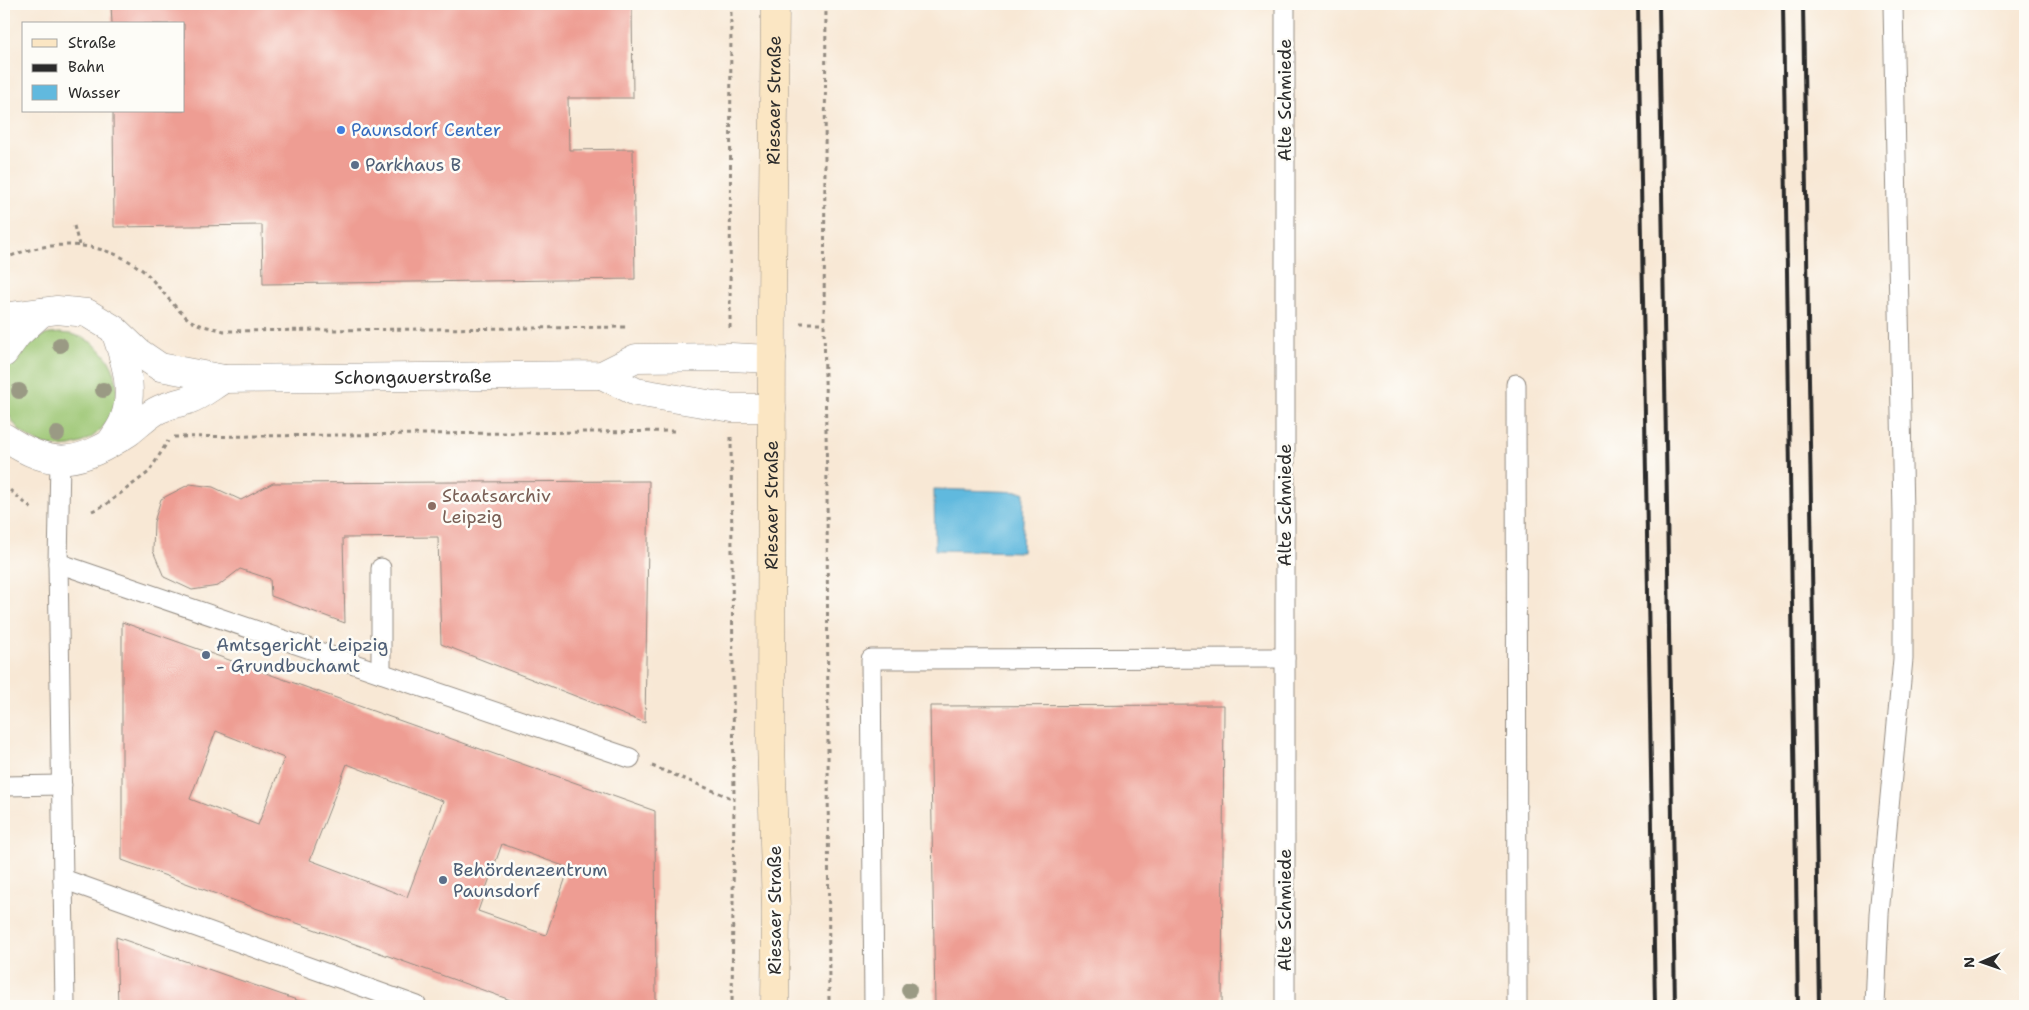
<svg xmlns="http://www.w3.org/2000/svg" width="2029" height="1010" font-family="'Shantell Sans',sans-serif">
<rect width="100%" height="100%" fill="#fdfcf7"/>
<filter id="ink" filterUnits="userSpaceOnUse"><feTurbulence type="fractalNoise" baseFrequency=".02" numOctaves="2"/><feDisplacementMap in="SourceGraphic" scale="10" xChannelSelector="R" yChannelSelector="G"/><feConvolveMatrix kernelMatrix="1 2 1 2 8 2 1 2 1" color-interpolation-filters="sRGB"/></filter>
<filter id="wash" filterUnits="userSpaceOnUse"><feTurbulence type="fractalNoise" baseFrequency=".0096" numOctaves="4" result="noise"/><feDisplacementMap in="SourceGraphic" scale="20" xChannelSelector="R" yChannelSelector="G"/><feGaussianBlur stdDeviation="1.12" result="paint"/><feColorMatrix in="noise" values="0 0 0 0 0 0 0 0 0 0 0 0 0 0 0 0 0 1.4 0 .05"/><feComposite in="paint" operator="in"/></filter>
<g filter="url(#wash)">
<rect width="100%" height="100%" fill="#f8e8d5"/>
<circle fill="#9cc673" stroke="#64784f" cx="60" cy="390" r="57"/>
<path fill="#61b9de" stroke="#467284" d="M 934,489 L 1024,492 L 1022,552 L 935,550 Z"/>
<g id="blocks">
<g fill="#ee9d93" fill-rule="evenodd">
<path d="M 111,4 L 632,4 L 633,98 L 568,98 L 569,150 L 633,149 L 635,279 L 263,284 L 262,225 L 114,227 L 113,111 L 184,111 L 184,24 L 112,24 Z"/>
<path d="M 649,481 L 645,723 L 441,644 L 438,537 L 343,538 L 345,623 L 271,596 L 270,579 L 240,569 L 218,586 L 192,590 L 164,577 L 153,551 L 154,522 L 161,499 L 190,484 L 213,487 L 241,500 L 273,483 Z"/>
<path d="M 122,622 L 655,811 L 656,1006 L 527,1006 L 122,860 ZM 216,731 L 284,758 L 258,825 L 190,799 ZM 347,764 L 443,801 L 407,897 L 310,860 ZM 502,844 L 569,868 L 546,935 L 478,911 Z"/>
<path d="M 1224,705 L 1222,1006 L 935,1006 L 930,706 Z"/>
<path d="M 116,937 L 314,1006 L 118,1006 Z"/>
</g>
</g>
</g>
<g filter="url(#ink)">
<use href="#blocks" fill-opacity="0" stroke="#928a80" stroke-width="1"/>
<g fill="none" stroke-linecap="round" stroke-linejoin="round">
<g stroke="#928a80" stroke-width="21">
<g id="service">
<path d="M 1516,384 L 1517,1006"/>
<path d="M 60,460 L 58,563 L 65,1006"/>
<path d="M 58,563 L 630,758"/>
<path d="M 381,568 L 381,673"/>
<path d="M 4,786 L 62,785"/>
<path d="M 63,879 L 417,1006"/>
<path d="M 874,1006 L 871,659 L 1285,658"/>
<path d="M 1285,1006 L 1285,4"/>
<path d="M 1875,1006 L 1879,914 L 1903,659 L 1903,515 L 1893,4"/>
</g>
</g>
<g stroke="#928a80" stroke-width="29">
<g id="minor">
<path id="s1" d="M 4,317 L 57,310 L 87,313 L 115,330 L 138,352 L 160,367 L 224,379 L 602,375 L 636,358 L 731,357 L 772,359"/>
<path d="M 4,353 L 17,335 L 42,312"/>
<path d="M 602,375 L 636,392 L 732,408 L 772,408"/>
<path d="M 4,437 C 54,471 80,464 129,432 C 138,425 146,417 156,411 C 167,405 177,404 188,400 C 201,396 213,385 224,379"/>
<path d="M 111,442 C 115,436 120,429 123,422 C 136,391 125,361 115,331"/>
</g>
</g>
<g stroke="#928a80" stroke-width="29">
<g id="secondary">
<path id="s2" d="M 775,1006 L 776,910 L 771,741 L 772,303 L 775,4"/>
</g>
</g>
<g stroke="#928a80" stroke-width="3" stroke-dasharray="4 4" stroke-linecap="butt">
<path d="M 826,4 L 824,323 L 827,485 L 829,1006"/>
<path d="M 74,226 L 79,245"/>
<path d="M 4,259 C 50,238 107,239 147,274 C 158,285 182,318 195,323 C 204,327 215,328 224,331 L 629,327"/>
<path d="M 800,323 L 824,323"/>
<path d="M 730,328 L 731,4"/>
<path d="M 174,437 L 676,431"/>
<path d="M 731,437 L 734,799 L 732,1006"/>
<path d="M 4,485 L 32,509"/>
<path d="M 92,511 L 105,505 L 149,472 L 168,441"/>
<path d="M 652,766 L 734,799"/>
</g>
<use href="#service" stroke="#fff" stroke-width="19"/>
<use href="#minor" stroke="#fff" stroke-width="28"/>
<use href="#secondary" stroke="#fbe6c3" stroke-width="28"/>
<g stroke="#2b2b2b" stroke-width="4">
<path d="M 1638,4 L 1655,1006"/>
<path d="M 1659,4 L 1675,1006"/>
<path d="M 1783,4 L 1798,1006"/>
<path d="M 1803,4 L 1819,1006"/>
</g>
</g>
<g fill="#9a9a84">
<circle cx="60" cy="345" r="8"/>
<circle cx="103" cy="390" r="8"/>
<circle cx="19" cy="391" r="8"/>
<circle cx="57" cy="434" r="8"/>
<circle cx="909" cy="990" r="8"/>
</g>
</g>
<circle fill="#3f7fe0" stroke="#fdfcf7" stroke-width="2" cx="341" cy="130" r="5"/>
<g fill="#5c6f8a" stroke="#fdfcf7" stroke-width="2">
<circle cx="355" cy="165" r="5"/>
<circle cx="206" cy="655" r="5"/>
<circle cx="443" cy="880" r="5"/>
</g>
<circle fill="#8d6e63" stroke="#fdfcf7" stroke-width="2" cx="432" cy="506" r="5"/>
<g text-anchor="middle" stroke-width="5" stroke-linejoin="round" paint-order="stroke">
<g font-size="18" fill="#2b2b2b" stroke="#fdfcf7">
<text dy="6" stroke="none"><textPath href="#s2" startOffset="906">Riesaer Straße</textPath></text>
<text transform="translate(1285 100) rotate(-90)" y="6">Alte Schmiede</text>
<text dy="6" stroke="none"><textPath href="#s1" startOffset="429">Schongauerstraße</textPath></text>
<text dy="6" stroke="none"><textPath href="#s2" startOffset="501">Riesaer Straße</textPath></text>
<text transform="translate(1285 505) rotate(-90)" y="6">Alte Schmiede</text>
<text transform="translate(775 910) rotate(-90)" y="6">Riesaer Straße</text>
<text transform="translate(1285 910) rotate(-90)" y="6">Alte Schmiede</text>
</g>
<g font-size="18" fill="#366cbe" stroke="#fdfcf7" text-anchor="start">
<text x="351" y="136">Paunsdorf Center</text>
</g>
<g font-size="18" fill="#4e5e75" stroke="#fdfcf7" text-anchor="start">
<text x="365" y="171">Parkhaus B</text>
<text x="216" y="651">Amtsgericht Leipzig<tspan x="216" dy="21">- Grundbuchamt</tspan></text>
<text x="453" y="876">Behördenzentrum<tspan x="453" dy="21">Paunsdorf</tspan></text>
</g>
<g font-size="18" fill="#785e54" stroke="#fdfcf7" text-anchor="start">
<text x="442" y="502">Staatsarchiv<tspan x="442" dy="21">Leipzig</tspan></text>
</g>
</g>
<rect width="2029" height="1010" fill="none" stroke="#fdfcf7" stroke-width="20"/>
<rect x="22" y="22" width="162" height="90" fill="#fdfcf7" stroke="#a9a8a5"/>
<rect x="32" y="39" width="25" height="8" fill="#fbe6c3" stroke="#a9a8a5"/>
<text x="68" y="48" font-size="15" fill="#2b2b2b">Straße</text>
<rect x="32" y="64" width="25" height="8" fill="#2b2b2b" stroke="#a9a8a5"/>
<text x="68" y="72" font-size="15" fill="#2b2b2b">Bahn</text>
<rect x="32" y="85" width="25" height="15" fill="#61b9de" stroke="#a9a8a5"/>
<text x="68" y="98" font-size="15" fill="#2b2b2b">Wasser</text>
<g transform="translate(1982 962) rotate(268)" stroke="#fdfcf7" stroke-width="4" paint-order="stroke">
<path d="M0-4L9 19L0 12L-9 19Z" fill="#2b2b2b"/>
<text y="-8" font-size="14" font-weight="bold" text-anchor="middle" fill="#2b2b2b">N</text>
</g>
</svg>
